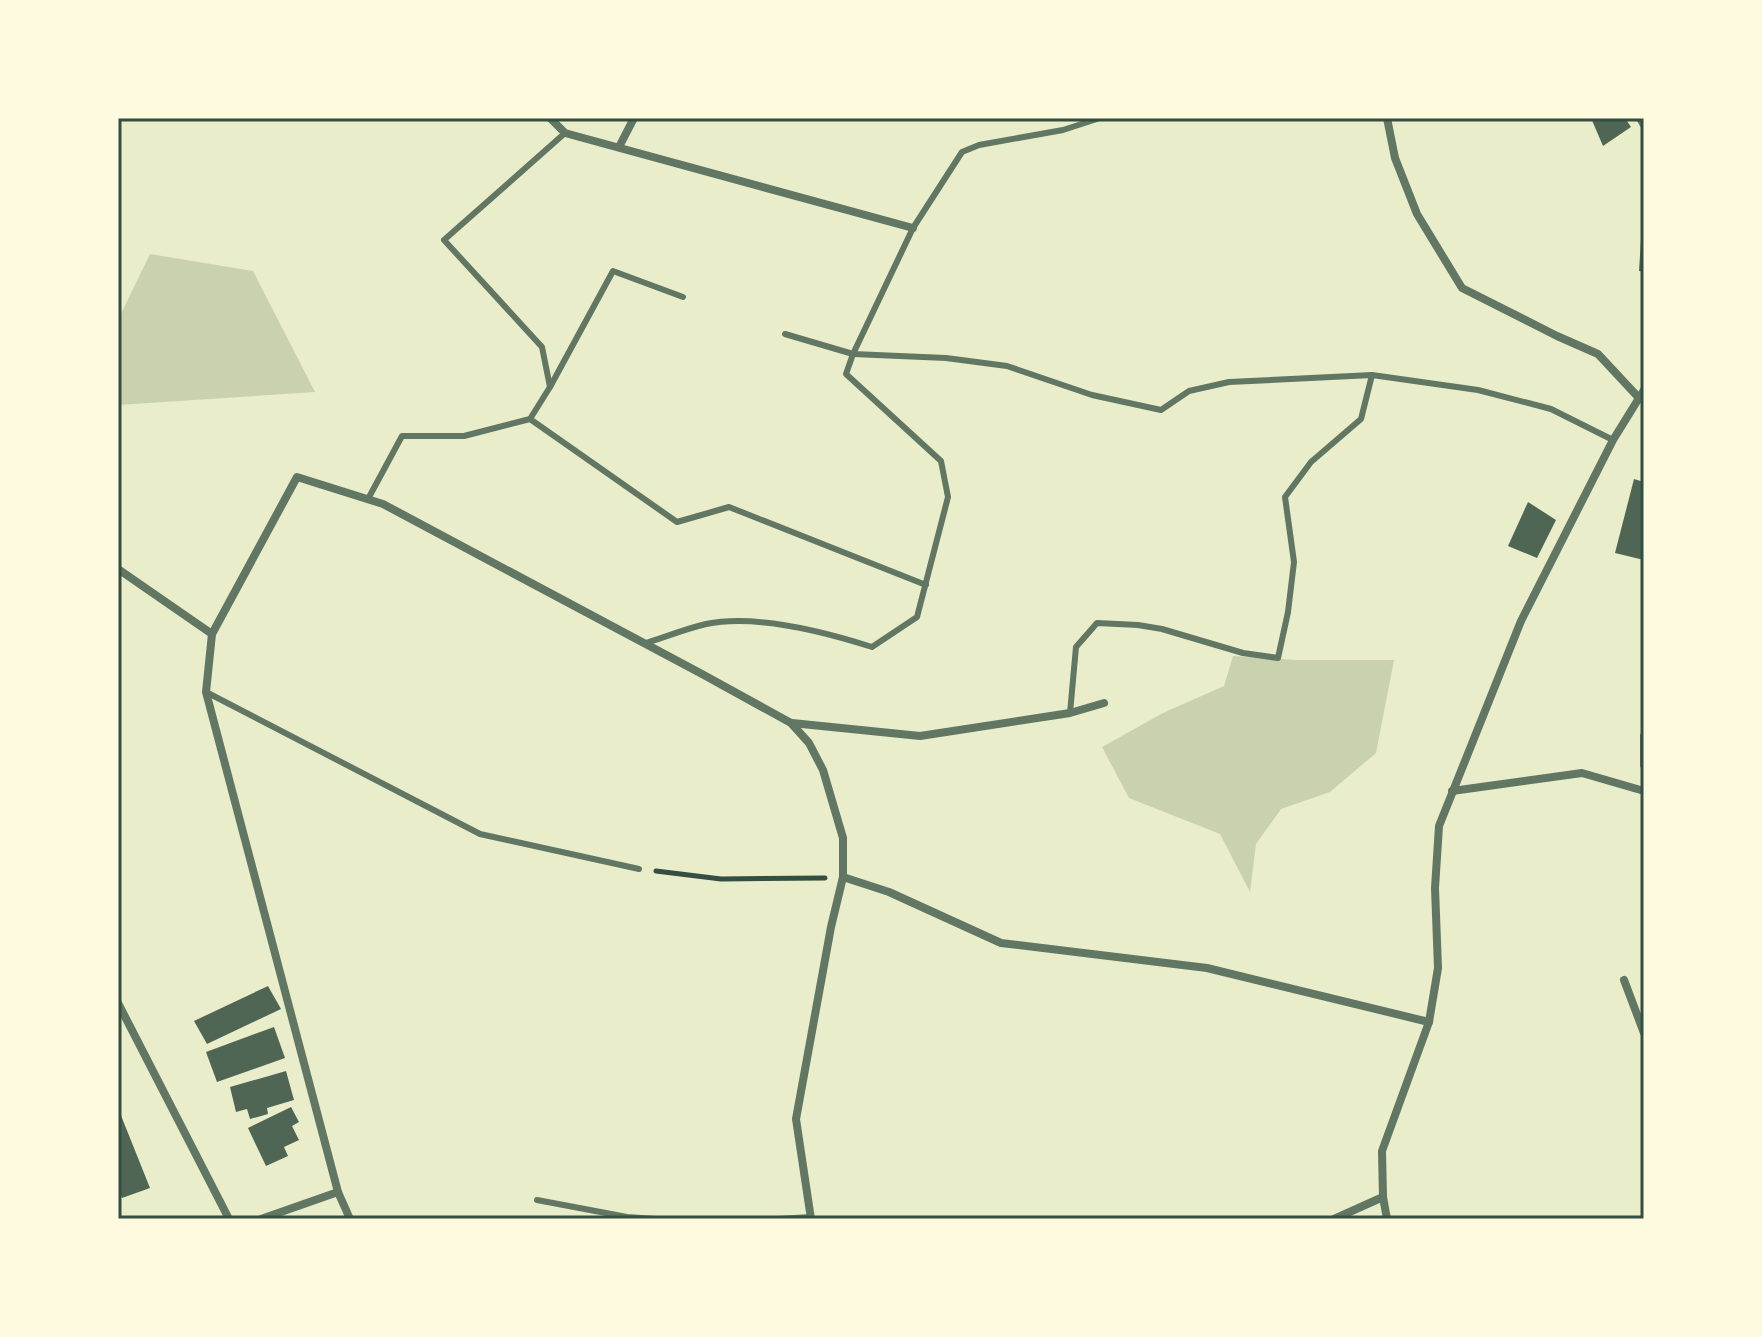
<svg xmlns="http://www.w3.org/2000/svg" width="1762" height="1337" font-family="Manrope,sans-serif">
<rect width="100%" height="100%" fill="#e9edc9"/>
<g fill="#cad2ad">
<path d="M 150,254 L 253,271 L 315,392 L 118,405 L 118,320 Z"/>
<path d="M 1233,656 L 1296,660 L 1394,660 L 1376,753 L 1330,792 L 1281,809 L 1256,844 L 1250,892 L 1220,834 L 1129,798 L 1102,747 L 1163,713 L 1224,686 Z"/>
</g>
<g fill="#4f6655">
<path d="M 1591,118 L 1625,118 L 1631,127 L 1603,146 Z"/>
<path d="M 1642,223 L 1644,223 L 1644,272 L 1639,271 Z"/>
<path d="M 1634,479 L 1644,482 L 1644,560 L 1615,553 Z"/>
<path d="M 1528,502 L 1556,520 L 1537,558 L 1508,546 Z"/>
<path d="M 268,986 L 281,1009 L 207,1044 L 194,1021 Z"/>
<path d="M 274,1027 L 285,1058 L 217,1082 L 206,1052 Z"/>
<path d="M 286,1071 L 294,1100 L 267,1108 L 268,1114 L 250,1119 L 247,1109 L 236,1112 L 230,1087 Z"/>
<path d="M 291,1107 L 299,1122 L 292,1126 L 299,1140 L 284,1147 L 288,1156 L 266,1166 L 248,1128 Z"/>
<path d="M 118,1108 L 150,1188 L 122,1198 L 118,1189 Z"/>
</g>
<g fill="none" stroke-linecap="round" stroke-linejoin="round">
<path stroke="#344e41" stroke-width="5" d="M 656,871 L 721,879 L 825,878"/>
<g stroke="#617663" stroke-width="6">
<path d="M 785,334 L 853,354 L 946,358 L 1007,366 L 1092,395 L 1161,410 L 1189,391 L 1229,382 L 1372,375 L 1478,390 L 1551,409 L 1613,440"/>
<path d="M 550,387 L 613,271 L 683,297"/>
<path d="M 530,419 L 677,522 L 729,507 L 926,585"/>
<path d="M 368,499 L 402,436 L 464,436 L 530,419 L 550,387 L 542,347 L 444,240 L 565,133"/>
<path d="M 646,643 C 665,637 685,629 706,624 C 755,614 825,632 872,647 L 917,617 L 948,497 L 941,461 L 846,374 L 853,354 L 913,228 L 962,152 L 979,145 L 1063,130 L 1100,118"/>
<path d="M 206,692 L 480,834 L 639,869"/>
<path d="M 1070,713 L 1076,647 L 1097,623 L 1138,625 L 1162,629 L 1243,653 L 1278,658 L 1288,612 L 1294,562 L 1285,497 L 1311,462 L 1361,419 L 1372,375"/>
<path d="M 537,1200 L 627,1217 L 656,1219"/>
<path d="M 779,1219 L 811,1217"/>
</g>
<g stroke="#617663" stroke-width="8">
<path d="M 550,118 L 565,133 L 913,228"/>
<path d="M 1387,118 L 1395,158 L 1417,214 L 1462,288 L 1557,336 L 1598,354 L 1639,398"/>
<path d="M 1640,118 L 1644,125"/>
<path d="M 619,147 L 634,118"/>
<path d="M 118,569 L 212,634 L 206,692 L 338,1192 L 350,1219"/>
<path d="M 212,634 L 297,477 L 383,504 L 702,674 L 791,723 L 809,743 L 823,770 L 843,838 L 843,877 L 831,927 L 796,1119 L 811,1219"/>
<path d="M 792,723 L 920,736 L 1070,713 L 1104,703"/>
<path d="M 1644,736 L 1644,765"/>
<path d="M 1452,791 L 1582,773 L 1644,791"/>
<path d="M 843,877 L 889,892 L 1001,943 L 1207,968 L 1429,1022"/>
<path d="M 1624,980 L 1644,1033"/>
<path d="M 118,1003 L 229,1219"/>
<path d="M 261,1219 L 338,1192"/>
<path d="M 1334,1219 L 1383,1197"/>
<path d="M 1387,1219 L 1383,1197 L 1382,1151 L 1429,1022 L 1438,968 L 1435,888 L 1439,826 L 1521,621 L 1613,440 L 1644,390"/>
</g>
</g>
<rect width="1762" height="1337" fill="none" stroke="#fefae0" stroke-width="240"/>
<rect x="120" y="120" width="1522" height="1097" fill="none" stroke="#344e41" stroke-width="3"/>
</svg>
